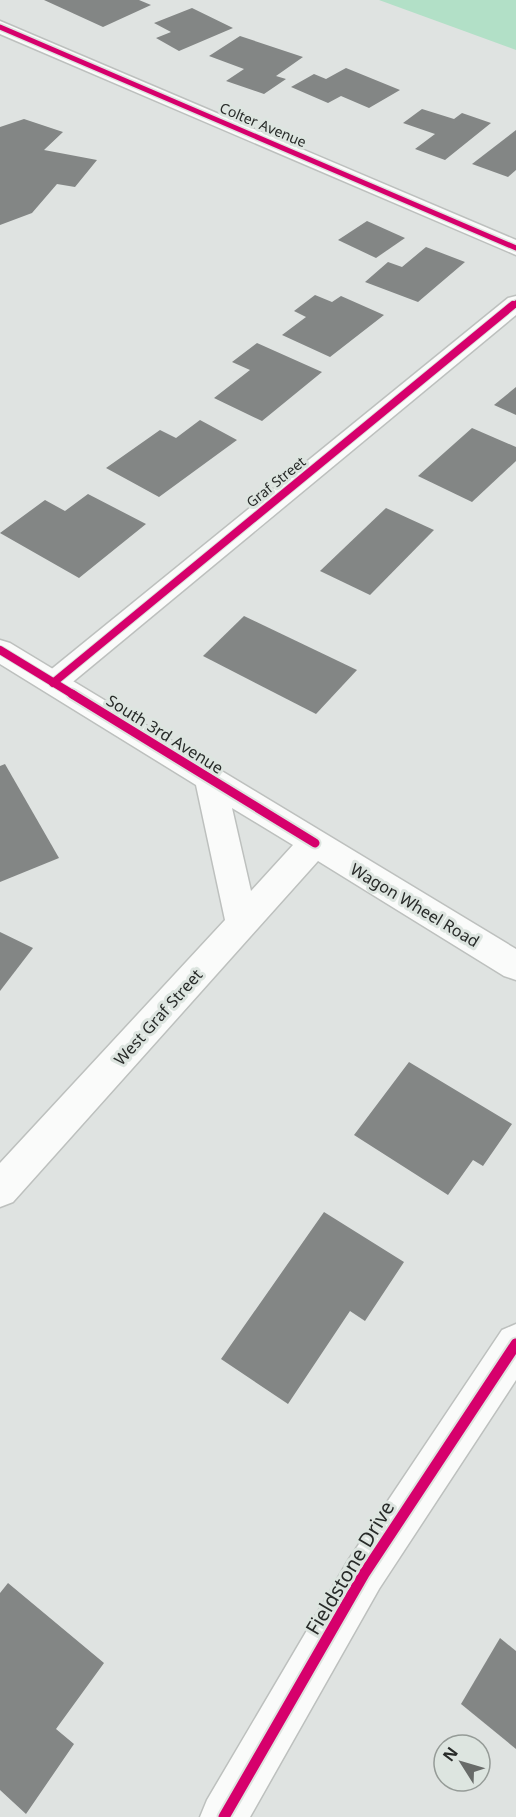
<svg xmlns="http://www.w3.org/2000/svg" width="516" height="1817" font-family="'Noto Sans',sans-serif">
<rect width="100%" height="100%" fill="#dfe3e1"/>
<path fill="#b2e0c7" d="M 379,0 L 516,0 L 516,50 Z"/>
<g fill="#838685">
<path d="M 44,0 L 139,0 L 151,5 L 103,27 Z"/>
<path d="M 192,8 L 233,28 L 179,51 L 156,38 L 171,32 L 154,23 Z"/>
<path d="M 240,36 L 303,57 L 276,76 L 286,79 L 264,94 L 226,81 L 244,69 L 209,56 Z"/>
<path d="M 346,68 L 400,90 L 369,108 L 341,96 L 328,103 L 291,87 L 314,74 L 326,79 Z"/>
<path d="M 422,109 L 454,119 L 462,113 L 491,123 L 445,160 L 415,149 L 435,134 L 403,123 Z"/>
<path d="M 24,119 L 63,132 L 44,150 L 97,160 L 75,187 L 57,184 L 32,213 L 0,225 L 0,127 Z"/>
<path d="M 516,130 L 516,170 L 508,177 L 472,164 Z"/>
<path d="M 367,221 L 405,238 L 376,258 L 338,240 Z"/>
<path d="M 426,247 L 465,262 L 418,302 L 365,282 L 388,262 L 402,267 Z"/>
<path d="M 315,295 L 332,302 L 341,296 L 384,315 L 330,357 L 282,335 L 306,317 L 294,311 Z"/>
<path d="M 257,343 L 322,372 L 262,421 L 214,398 L 250,370 L 232,362 Z"/>
<path d="M 516,387 L 516,415 L 494,405 Z"/>
<path d="M 200,420 L 237,440 L 159,497 L 106,468 L 160,430 L 176,438 Z"/>
<path d="M 472,428 L 516,447 L 516,461 L 472,502 L 418,476 Z"/>
<path d="M 88,494 L 146,524 L 79,578 L 0,533 L 45,500 L 65,511 Z"/>
<path d="M 386,508 L 434,530 L 370,595 L 320,571 Z"/>
<path d="M 244,616 L 357,670 L 316,714 L 203,656 Z"/>
<path d="M 5,764 L 59,858 L 0,882 L 0,766 Z"/>
<path d="M 0,932 L 33,948 L 0,991 Z"/>
<path d="M 409,1062 L 512,1124 L 483,1166 L 473,1160 L 448,1195 L 354,1135 Z"/>
<path d="M 324,1212 L 404,1262 L 365,1321 L 350,1311 L 288,1404 L 221,1359 Z"/>
<path d="M 8,1583 L 104,1663 L 56,1729 L 74,1744 L 26,1814 L 0,1790 L 0,1593 Z"/>
<path d="M 500,1638 L 516,1651 L 516,1749 L 461,1704 Z"/>
</g>
<g fill="none" stroke-linecap="round" stroke-linejoin="round">
<g stroke="#bdc0be" stroke-width="3">
<g id="street">
<path d="M 0,21 L 516,240 L 516,255 L 0,34 Z"/>
<path d="M 516,296 L 516,315 L 63,690 L 53,694 L 43,690 L 38,683 L 43,676 L 508,298 Z"/>
<path d="M 516,1324 L 516,1380 L 379,1589 L 250,1817 L 200,1817 L 207,1800 L 349,1559 L 502,1330 Z"/>
</g>
</g>
<g stroke="#bdc0be" stroke-width="3">
<path id="secondary" d="M 0,640 L 10,643 L 516,949 L 516,980 L 504,976 L 318,861 L 13,1202 L 0,1207 L 0,1163 L 225,920 L 196,785 L 0,664 ZM 232,808 L 293,845 L 251,891 Z"/>
</g>
<use href="#street" fill="#fafbfa" fill-rule="evenodd"/>
<use href="#secondary" fill="#fafbfa" fill-rule="evenodd"/>
<g stroke="#dde5e0" stroke-width="8">
<g id="cycleway-far3">
<path d="M 0,27 L 516,248"/>
<path d="M 512,307 L 516,303"/>
</g>
</g>
<g stroke="#dde5e0" stroke-width="10">
<g id="cycleway-far2">
<path d="M 0,650 L 74,695"/>
<path d="M 53,683 L 513,305"/>
</g>
</g>
<g stroke="#dde5e0" stroke-width="13">
<path id="cycleway-far1" d="M 72,694 L 315,843"/>
</g>
<g stroke="#dde5e0" stroke-width="15">
<path id="cycleway" d="M 224,1817 L 364,1574 L 516,1344"/>
</g>
<use href="#cycleway-far3" stroke="#d6006c" stroke-width="5"/>
<use href="#cycleway-far2" stroke="#d6006c" stroke-width="8"/>
<use href="#cycleway-far1" stroke="#d6006c" stroke-width="9"/>
<use href="#cycleway" stroke="#d6006c" stroke-width="11"/>
</g>
<g text-anchor="middle" stroke-width="6" stroke-linejoin="round" paint-order="stroke">
<g font-size="14" fill="#282b29" stroke="#dde5e0">
<text transform="translate(263 125) rotate(23)" y="5">Colter Avenue</text>
<text transform="translate(276 482) rotate(-39)" y="5">Graf Street</text>
</g>
<g font-size="16" fill="#282b29" stroke="#dde5e0">
<text transform="translate(165 734) rotate(32)" y="6">South 3rd Avenue</text>
<text transform="translate(415 905) rotate(31)" y="6">Wagon Wheel Road</text>
<text transform="translate(158 1017) rotate(-48)" y="6">West Graf Street</text>
</g>
<g font-size="20" fill="#282b29" stroke="#dde5e0">
<text transform="translate(350 1568) rotate(-59)" y="7">Fieldstone Drive</text>
</g>
</g>
<g transform="translate(462 1763) rotate(307)"><circle r="28" fill="#dde5e0" stroke="#959b97" stroke-width="1.5"/>
<path d="M0-4.5L10 22L0 15L-10 22Z" fill="#686b69"/>
<text y="-9" font-size="16" font-weight="bold" text-anchor="middle" fill="#282b29">N</text>
</g>
</svg>
